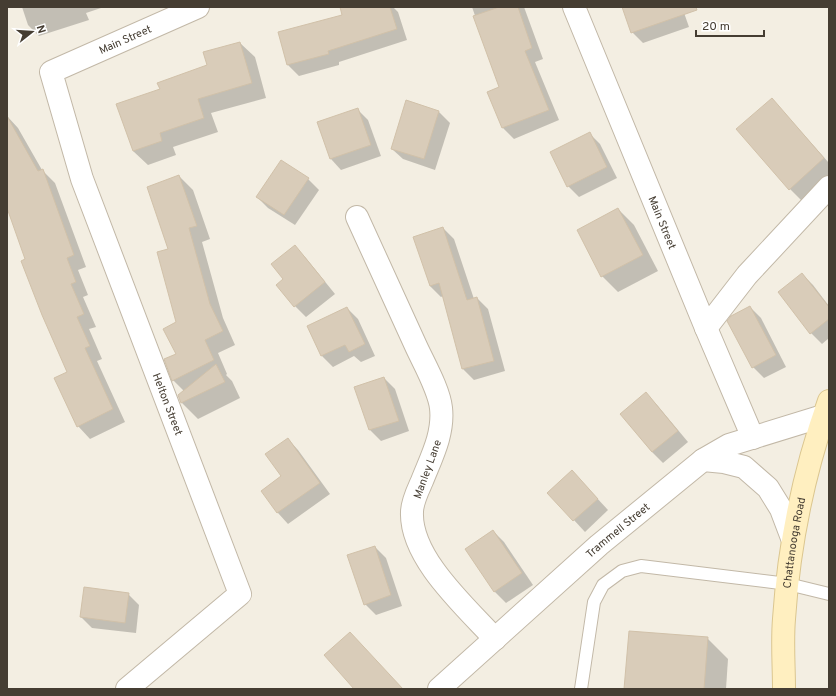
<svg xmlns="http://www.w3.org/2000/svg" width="836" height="696" font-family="Overpass,sans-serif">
<rect width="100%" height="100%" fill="#f3eee2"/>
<g fill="#0003">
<path d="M 22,7 L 104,7 L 86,13 L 89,20 L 39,36 L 28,25 Z"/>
<path d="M 350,7 L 393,7 L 398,12 L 407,40 L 339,62 L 339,65 L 299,76 L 288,65 L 279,33 L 344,16 Z"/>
<path d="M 472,7 L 524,7 L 543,59 L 535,62 L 559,120 L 514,139 L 503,128 L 500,88 Z"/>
<path d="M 623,7 L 682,7 L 689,27 L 643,43 L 632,32 Z"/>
<path d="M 240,43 L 255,57 L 266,98 L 211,113 L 218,132 L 173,147 L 176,155 L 148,165 L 133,151 L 208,66 Z"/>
<path d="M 771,100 L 787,116 L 829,163 L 829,184 L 806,205 L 790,189 Z"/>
<path d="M 407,101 L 439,112 L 450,123 L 435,170 L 403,159 L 392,149 Z"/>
<path d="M 357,109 L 368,120 L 381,156 L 341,170 L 331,159 Z"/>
<path d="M 7,116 L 18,128 L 42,170 L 55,183 L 86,267 L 78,270 L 88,295 L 83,297 L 96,327 L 89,329 L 102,359 L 97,361 L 125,422 L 90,439 L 78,426 L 69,373 L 7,205 Z"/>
<path d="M 589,133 L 600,144 L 617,178 L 579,197 L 568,186 Z"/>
<path d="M 179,176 L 193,190 L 210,239 L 202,242 L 223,318 L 235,345 L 218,353 L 227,374 L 226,375 L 232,381 L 240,398 L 198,419 L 182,403 L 184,391 L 173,380 L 177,354 L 177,323 L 169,249 Z"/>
<path d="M 308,179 L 319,190 L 295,225 L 268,208 L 257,197 Z"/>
<path d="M 618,209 L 634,225 L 658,271 L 618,292 L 602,276 Z"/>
<path d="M 443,228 L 454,239 L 474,299 L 477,298 L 488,309 L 505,371 L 474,380 L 463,369 L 443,296 L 441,297 L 430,286 L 415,238 Z"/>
<path d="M 294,246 L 305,257 L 335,294 L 306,317 L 295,306 L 278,285 L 284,279 Z"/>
<path d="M 802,274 L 813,285 L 829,306 L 829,338 L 822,344 L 811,333 L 779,292 Z"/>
<path d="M 750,307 L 761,318 L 786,367 L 764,378 L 753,367 Z"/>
<path d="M 347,308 L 358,319 L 375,356 L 361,362 L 354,356 L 333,367 L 322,356 L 308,326 Z"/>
<path d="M 384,378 L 395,389 L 409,431 L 381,441 L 370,430 L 356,388 Z"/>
<path d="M 646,394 L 657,405 L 688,442 L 663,463 L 652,452 L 621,414 Z"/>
<path d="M 288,439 L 298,450 L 330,494 L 288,524 L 278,513 L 262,491 L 283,476 Z"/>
<path d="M 583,483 L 608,510 L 585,532 L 549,493 Z"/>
<path d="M 493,531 L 504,542 L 533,585 L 506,603 L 495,592 L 466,549 Z"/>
<path d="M 375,547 L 386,558 L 402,606 L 376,615 L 365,604 Z"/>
<path d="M 128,594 L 139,605 L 136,633 L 92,628 L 81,617 Z"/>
<path d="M 707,638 L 728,659 L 726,689 L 625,689 Z"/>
</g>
<g fill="#d9ccb9" stroke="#d1c1a9">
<path d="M 340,7 L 390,7 L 397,29 L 328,51 L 329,54 L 287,65 L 278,32 L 342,15 Z"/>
<path d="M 499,7 L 518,7 L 532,48 L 525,51 L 549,110 L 502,128 L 487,92 L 499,87 L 473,16 Z"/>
<path d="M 622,7 L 696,7 L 697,10 L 631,33 Z"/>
<path d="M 240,42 L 252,83 L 198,99 L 204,118 L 160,133 L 162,141 L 133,151 L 116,104 L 160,89 L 157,83 L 207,65 L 203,52 Z"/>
<path d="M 772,98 L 824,158 L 789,190 L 736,129 Z"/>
<path d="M 406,100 L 439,111 L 424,159 L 391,149 Z"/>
<path d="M 358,108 L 371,145 L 330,159 L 317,122 Z"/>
<path d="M 7,116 L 38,171 L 43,169 L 74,255 L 67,258 L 76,282 L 71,284 L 84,314 L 77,317 L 90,346 L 85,348 L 113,409 L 77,427 L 54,378 L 67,372 L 42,315 L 21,261 L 25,259 L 7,208 Z"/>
<path d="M 590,132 L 607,167 L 567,187 L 550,152 Z"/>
<path d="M 281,160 L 309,178 L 284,215 L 256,197 Z"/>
<path d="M 179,175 L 197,226 L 189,228 L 210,304 L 223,331 L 205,340 L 214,360 L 172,381 L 164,359 L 176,354 L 163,329 L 176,322 L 157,252 L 168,249 L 147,187 Z"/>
<path d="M 618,208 L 643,255 L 601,277 L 577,230 Z"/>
<path d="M 443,227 L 467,300 L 477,297 L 494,361 L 462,369 L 439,283 L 430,286 L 413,237 Z"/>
<path d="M 295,245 L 325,282 L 294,307 L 276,285 L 283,279 L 271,264 Z"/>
<path d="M 802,273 L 829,307 L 829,319 L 810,334 L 778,292 Z"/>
<path d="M 750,306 L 776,355 L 752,368 L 727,321 L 731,316 Z"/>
<path d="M 347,307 L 365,344 L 349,352 L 345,345 L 321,356 L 307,326 Z"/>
<path d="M 216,364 L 225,382 L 181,403 L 178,395 Z"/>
<path d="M 384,377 L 399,421 L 369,430 L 354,387 Z"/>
<path d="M 646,392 L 678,431 L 652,452 L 620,414 Z"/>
<path d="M 288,438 L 320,483 L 277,513 L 261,491 L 281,476 L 265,454 Z"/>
<path d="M 572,470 L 598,499 L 573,521 L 547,493 Z"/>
<path d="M 493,530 L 522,573 L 494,592 L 465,549 Z"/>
<path d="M 375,546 L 391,595 L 364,605 L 347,555 Z"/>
<path d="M 84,587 L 129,593 L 125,623 L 80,617 Z"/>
<path d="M 629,631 L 708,637 L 704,689 L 624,689 Z"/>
<path d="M 350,632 L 403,689 L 354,689 L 324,655 Z"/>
</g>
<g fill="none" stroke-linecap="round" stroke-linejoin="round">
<g stroke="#c2b8a7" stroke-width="14">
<path id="lane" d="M 581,689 L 594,602 L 603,585 L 622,571 L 641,566 L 788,584 L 829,594"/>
</g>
<g stroke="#c2b8a7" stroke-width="24">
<g id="street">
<path id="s1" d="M 574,7 L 706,328 L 753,438"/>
<path d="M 357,217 C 376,259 396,302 415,344 C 423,362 439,389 441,408 C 444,434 431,458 422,481 C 418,490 412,502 412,512 C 410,558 466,607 495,639"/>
<path d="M 706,328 L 747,275 L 829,187"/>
<path d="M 703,460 L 724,462 L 744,467 L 768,488 L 781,509 L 792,538"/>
<path id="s2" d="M 127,689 L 240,594 L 82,179 L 51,72 L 198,7"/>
<path id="s3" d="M 439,689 L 599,545 L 703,460 L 729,445 L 823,416"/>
</g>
</g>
<g stroke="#dbc68f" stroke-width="24">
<g id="secondary">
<path id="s4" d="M 784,689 C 784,666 782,642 784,619 C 789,544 804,471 829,401"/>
</g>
</g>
<use href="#lane" stroke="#fff" stroke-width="12"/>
<use href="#street" stroke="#fff" stroke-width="22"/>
<use href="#secondary" stroke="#ffefc0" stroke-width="22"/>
</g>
<g text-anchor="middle" stroke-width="3" stroke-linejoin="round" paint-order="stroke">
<g font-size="11" fill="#453d32" stroke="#fff">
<text dy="4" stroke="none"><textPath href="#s2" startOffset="784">Main Street</textPath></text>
<text dy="4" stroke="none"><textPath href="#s1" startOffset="233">Main Street</textPath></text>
<text transform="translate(168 404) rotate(69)" y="4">Helton Street</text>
<text transform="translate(427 469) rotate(-70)" y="4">Manley Lane</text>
<text dy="4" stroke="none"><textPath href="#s3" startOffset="239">Trammell Street</textPath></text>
<text dy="4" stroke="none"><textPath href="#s4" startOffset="147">Chattanooga Road</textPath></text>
</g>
</g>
<rect width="836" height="696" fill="none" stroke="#453d32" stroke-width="16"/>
<g transform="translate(32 32) rotate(73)" stroke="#ffffff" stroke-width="3" paint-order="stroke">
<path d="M0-3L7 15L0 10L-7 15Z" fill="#453d32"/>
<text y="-6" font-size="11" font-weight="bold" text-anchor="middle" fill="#453d32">N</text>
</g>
<path d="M696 30v6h68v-6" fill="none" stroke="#453d32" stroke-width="2"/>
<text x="702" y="30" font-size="12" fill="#453d32" stroke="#ffffff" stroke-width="3" paint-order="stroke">20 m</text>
</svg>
